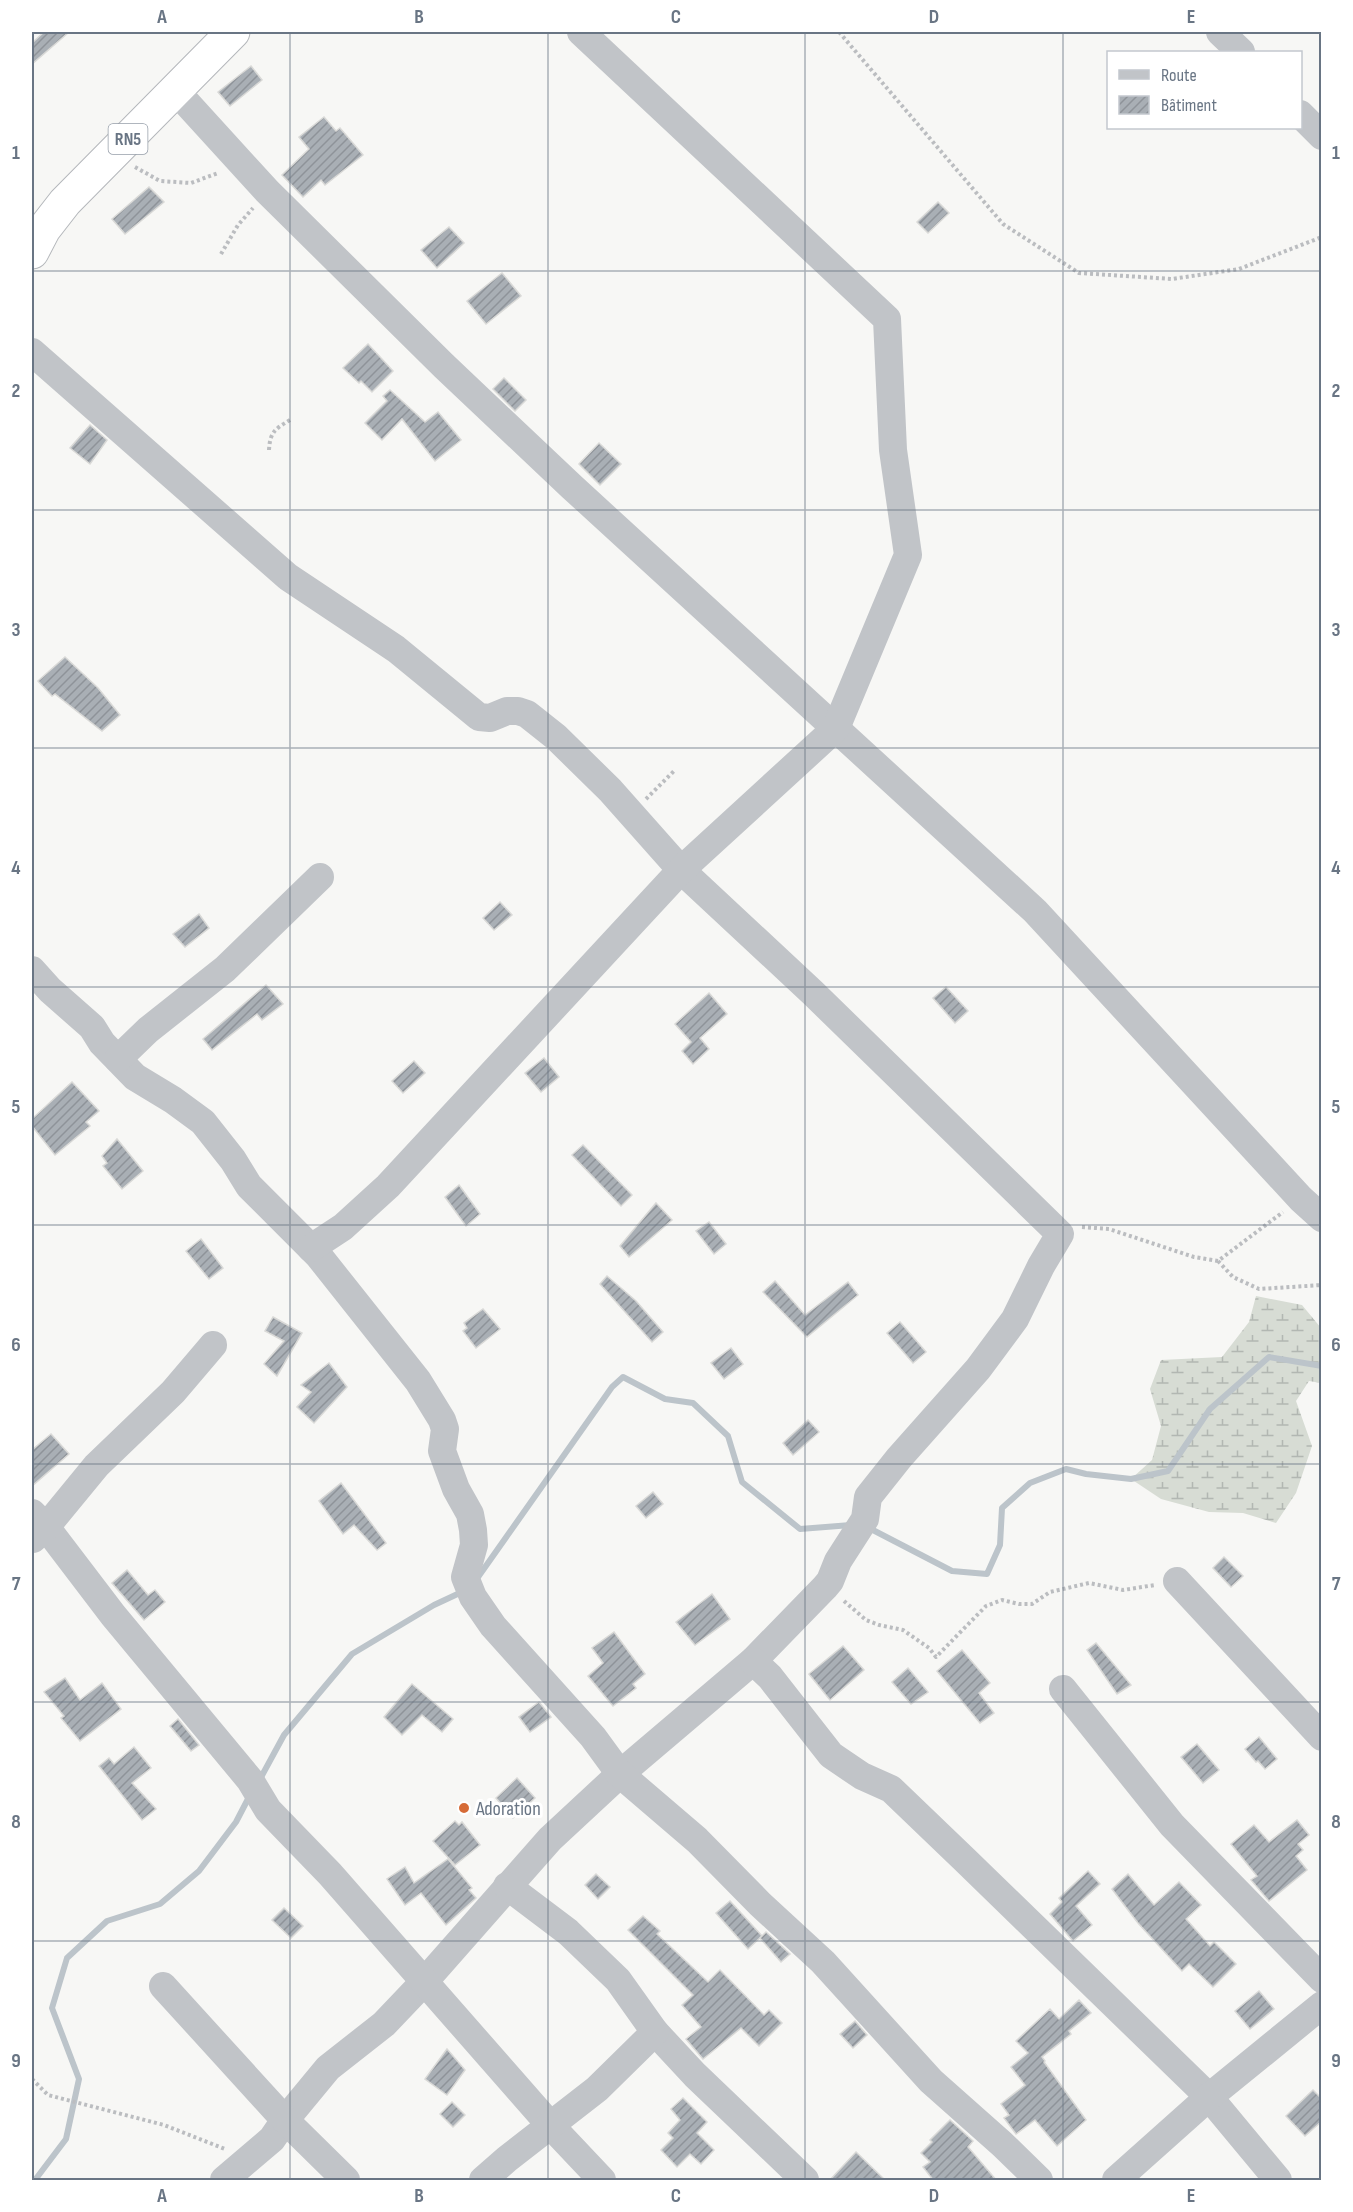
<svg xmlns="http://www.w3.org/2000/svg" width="1353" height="2212" font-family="'Sofia Sans Condensed',sans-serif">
<defs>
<pattern id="wetland-marsh" width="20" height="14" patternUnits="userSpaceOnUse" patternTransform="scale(1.5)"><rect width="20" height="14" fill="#d7dcd4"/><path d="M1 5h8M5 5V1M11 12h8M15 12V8" fill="none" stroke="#b2b7b2"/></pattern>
<pattern id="building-hatch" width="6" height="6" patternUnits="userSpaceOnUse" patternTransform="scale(1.5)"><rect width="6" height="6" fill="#a9afb5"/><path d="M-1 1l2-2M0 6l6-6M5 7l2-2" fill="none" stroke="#8e9399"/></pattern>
</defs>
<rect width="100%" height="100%" fill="#f7f7f5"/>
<path fill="url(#wetland-marsh)" d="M 1256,1296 L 1302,1305 L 1321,1328 L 1321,1383 L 1309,1381 L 1296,1401 L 1312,1446 L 1296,1493 L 1276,1523 L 1243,1513 L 1209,1512 L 1161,1499 L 1131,1479 L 1152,1460 L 1161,1426 L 1150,1389 L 1161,1360 L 1222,1357 L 1249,1322 Z"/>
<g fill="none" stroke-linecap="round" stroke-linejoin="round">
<g stroke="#bcc4ca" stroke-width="6">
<path d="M 869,1528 L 952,1571 L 987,1574 L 1000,1545 L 1002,1508 L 1030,1483 L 1066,1469 L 1086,1474 L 1131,1479 L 1168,1471 L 1210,1409 L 1269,1357 L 1322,1366"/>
<path d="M 476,1580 L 612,1387 L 623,1377 L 665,1399 L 693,1403 L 728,1436 L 742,1482 L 800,1529 L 851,1525"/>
<path d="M 259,1781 L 284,1735 L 352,1654 L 434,1605 L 464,1591"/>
<path d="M 35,2180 L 66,2139 L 79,2079 L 52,2008 L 67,1958 L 107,1921 L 160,1904 L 199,1871 L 236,1822 L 249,1797"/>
</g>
</g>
<g fill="url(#building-hatch)" stroke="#d9d9d7" stroke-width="1.5">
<path d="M 44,32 L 69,32 L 32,64 L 32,43 Z"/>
<path d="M 251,66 L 262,80 L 230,106 L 218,92 Z"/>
<path d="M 324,117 L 336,131 L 340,128 L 363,155 L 325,185 L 321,180 L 303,197 L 282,175 L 309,149 L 299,137 Z"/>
<path d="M 149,187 L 164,202 L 125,234 L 112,219 Z"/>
<path d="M 938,202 L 949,213 L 928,233 L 917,222 Z"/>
<path d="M 449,227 L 464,243 L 437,268 L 421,250 Z"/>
<path d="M 502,273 L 521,296 L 486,324 L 467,301 Z"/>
<path d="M 368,344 L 393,371 L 372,392 L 361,381 L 359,383 L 343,368 Z"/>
<path d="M 504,378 L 526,400 L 515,411 L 493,389 Z"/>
<path d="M 390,390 L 425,422 L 438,412 L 461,440 L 435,461 L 402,419 L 382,440 L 365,423 L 387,401 L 383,396 Z"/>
<path d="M 90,425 L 107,440 L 90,464 L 70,448 Z"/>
<path d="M 599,443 L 621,464 L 600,485 L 579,464 Z"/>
<path d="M 65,657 L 98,688 L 120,715 L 102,731 L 55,694 L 52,696 L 38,681 Z"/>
<path d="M 500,902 L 512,915 L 494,930 L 483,918 Z"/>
<path d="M 199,914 L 209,928 L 185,947 L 173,934 Z"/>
<path d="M 266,985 L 283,1004 L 262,1020 L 257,1014 L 212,1050 L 203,1039 Z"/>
<path d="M 946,987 L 968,1011 L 955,1023 L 933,998 Z"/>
<path d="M 709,993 L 727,1014 L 700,1038 L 709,1049 L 693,1064 L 682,1051 L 691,1042 L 675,1024 Z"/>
<path d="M 544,1058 L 559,1077 L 541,1092 L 525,1073 Z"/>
<path d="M 414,1061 L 425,1073 L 403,1093 L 392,1081 Z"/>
<path d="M 72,1082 L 99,1111 L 86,1122 L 90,1126 L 55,1155 L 32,1126 L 32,1119 Z"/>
<path d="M 117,1139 L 143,1171 L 122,1189 L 103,1166 L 107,1163 L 102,1156 Z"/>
<path d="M 583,1145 L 632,1195 L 621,1206 L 572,1155 Z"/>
<path d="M 459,1185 L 480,1214 L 466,1226 L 445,1197 Z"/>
<path d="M 656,1203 L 672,1220 L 629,1257 L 620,1246 Z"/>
<path d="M 709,1222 L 726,1244 L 714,1254 L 696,1231 Z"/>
<path d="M 201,1239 L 223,1268 L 209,1279 L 186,1251 Z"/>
<path d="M 607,1276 L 636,1301 L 663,1332 L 652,1342 L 600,1284 Z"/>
<path d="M 775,1281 L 805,1315 L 848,1282 L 858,1295 L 807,1337 L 763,1292 Z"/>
<path d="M 483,1309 L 500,1329 L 476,1348 L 463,1331 L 467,1328 L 464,1323 Z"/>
<path d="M 273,1317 L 302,1333 L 277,1376 L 264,1364 L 284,1341 L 265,1331 Z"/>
<path d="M 900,1322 L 926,1352 L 913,1363 L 887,1333 Z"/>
<path d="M 731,1348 L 743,1364 L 724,1379 L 711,1363 Z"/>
<path d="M 329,1363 L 347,1387 L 314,1423 L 297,1407 L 311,1392 L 301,1385 Z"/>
<path d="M 808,1420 L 819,1432 L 793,1455 L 783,1443 Z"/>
<path d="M 51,1434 L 69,1454 L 32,1486 L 32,1450 Z"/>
<path d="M 341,1483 L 386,1543 L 377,1550 L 354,1525 L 343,1534 L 319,1501 Z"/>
<path d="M 653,1492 L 663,1504 L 646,1518 L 636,1506 Z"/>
<path d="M 1224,1557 L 1243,1576 L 1231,1587 L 1213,1568 Z"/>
<path d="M 127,1570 L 148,1595 L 155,1590 L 165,1602 L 144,1620 L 112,1583 Z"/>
<path d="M 712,1594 L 730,1619 L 695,1645 L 676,1622 Z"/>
<path d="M 614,1632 L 645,1674 L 633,1684 L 636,1688 L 613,1706 L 588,1676 L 603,1663 L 592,1648 Z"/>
<path d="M 1096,1643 L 1131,1685 L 1117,1694 L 1087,1650 Z"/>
<path d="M 843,1646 L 864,1670 L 830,1700 L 809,1674 Z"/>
<path d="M 962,1650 L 990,1683 L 979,1693 L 994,1713 L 980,1723 L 937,1671 Z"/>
<path d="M 908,1668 L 928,1692 L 911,1704 L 892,1682 Z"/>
<path d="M 65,1678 L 80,1700 L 102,1683 L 121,1709 L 80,1741 L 61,1718 L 64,1716 L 44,1692 Z"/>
<path d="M 412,1684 L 453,1719 L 442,1732 L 422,1715 L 402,1735 L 384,1717 Z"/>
<path d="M 539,1702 L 551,1717 L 530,1732 L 519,1717 Z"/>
<path d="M 178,1719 L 199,1745 L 191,1751 L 170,1726 Z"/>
<path d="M 1259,1737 L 1277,1759 L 1265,1769 L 1258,1761 L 1256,1762 L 1245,1749 Z"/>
<path d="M 1197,1744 L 1219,1770 L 1203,1783 L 1181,1757 Z"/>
<path d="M 134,1747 L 151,1768 L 132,1783 L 156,1809 L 142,1820 L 99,1766 L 109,1758 L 114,1764 Z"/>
<path d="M 517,1778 L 535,1798 L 513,1818 L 496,1798 Z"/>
<path d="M 1297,1820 L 1309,1835 L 1298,1844 L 1303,1850 L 1296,1856 L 1307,1870 L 1269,1901 L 1251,1880 L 1257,1876 L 1231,1844 L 1254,1825 L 1269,1842 Z"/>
<path d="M 455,1821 L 459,1825 L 462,1822 L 480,1845 L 455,1865 L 433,1841 Z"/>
<path d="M 448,1859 L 472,1888 L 469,1890 L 476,1898 L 446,1925 L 421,1893 L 405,1905 L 387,1879 L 405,1867 L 414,1883 Z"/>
<path d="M 1088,1871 L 1100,1884 L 1076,1906 L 1092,1925 L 1073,1941 L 1050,1914 L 1062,1902 L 1059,1898 Z"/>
<path d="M 596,1874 L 610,1887 L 598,1899 L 585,1885 Z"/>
<path d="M 1128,1874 L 1154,1905 L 1179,1882 L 1201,1905 L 1186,1919 L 1210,1946 L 1214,1942 L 1236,1964 L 1213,1987 L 1189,1964 L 1182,1971 L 1138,1923 L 1112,1889 Z"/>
<path d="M 730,1901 L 762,1936 L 748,1949 L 716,1913 Z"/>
<path d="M 284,1908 L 303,1926 L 291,1938 L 272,1920 Z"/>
<path d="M 643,1916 L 660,1931 L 657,1934 L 708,1982 L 720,1970 L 764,2015 L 769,2010 L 782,2023 L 759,2046 L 741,2028 L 703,2059 L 686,2039 L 701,2027 L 682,2005 L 693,1995 L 628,1930 Z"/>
<path d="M 766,1932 L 790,1954 L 781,1962 L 760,1938 Z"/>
<path d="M 1259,1991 L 1274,2009 L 1250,2029 L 1235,2011 Z"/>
<path d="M 1079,2000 L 1091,2013 L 1069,2031 L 1071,2034 L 1042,2057 L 1045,2061 L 1044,2062 L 1086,2120 L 1057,2146 L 1035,2120 L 1016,2134 L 1004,2118 L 1009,2115 L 1001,2104 L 1025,2085 L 1011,2067 L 1028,2053 L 1016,2041 L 1050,2009 L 1059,2019 Z"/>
<path d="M 855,2021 L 867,2035 L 853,2048 L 840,2034 Z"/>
<path d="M 447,2049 L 465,2070 L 447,2095 L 425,2079 Z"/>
<path d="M 1313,2090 L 1322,2099 L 1322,2121 L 1305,2136 L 1286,2116 Z"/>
<path d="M 683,2098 L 707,2122 L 697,2133 L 714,2150 L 701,2164 L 690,2154 L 677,2167 L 661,2150 L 673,2138 L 668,2133 L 680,2120 L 671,2109 Z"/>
<path d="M 452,2102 L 465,2115 L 453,2127 L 440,2114 Z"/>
<path d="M 950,2120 L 973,2141 L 968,2147 L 997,2181 L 934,2181 L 923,2167 L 930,2162 L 921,2153 L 932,2142 L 930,2140 Z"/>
<path d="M 856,2152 L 886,2181 L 829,2181 Z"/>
</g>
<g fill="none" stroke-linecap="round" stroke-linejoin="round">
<g stroke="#b4b7bb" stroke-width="35">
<path id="highway" d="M 32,252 L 44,229 L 65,202 L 233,32"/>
</g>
<g stroke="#bbbdc0" stroke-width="4" stroke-dasharray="3 3" stroke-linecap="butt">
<path d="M 839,32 L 1003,224 L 1079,273 L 1172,279 L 1239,269 L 1322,237"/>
<path d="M 135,167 L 160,181 L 191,183 L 218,173"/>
<path d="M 221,254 L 238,225 L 253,208"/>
<path d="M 269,450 C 270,432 275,429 290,420"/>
<path d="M 646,799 L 675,770"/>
<path d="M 1082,1227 L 1109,1229 L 1194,1257 L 1218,1261 L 1283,1212"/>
<path d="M 1218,1261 L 1233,1277 L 1259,1289 L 1322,1285"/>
<path d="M 844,1601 L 866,1620 L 879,1625 L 903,1630 L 929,1648 L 936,1657 L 986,1606 L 1002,1600 L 1019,1604 L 1032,1604 L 1050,1592 L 1089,1583 L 1123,1590 L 1155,1585"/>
<path d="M 32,2079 L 48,2095 L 164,2125 L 225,2149"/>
</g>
<g stroke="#c1c4c8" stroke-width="28">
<path d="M 1220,32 L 1241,52"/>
<path d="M 174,89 L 267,191 L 444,366 L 572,487 L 1035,911 L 1301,1199 L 1322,1218"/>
<path d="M 1300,114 L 1322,136"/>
<path d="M 32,352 L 288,577 L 396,649 L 479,717 L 490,718 L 507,711 L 518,711 L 527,714 L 556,737 L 610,790 L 681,870 L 813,993 L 1060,1234 L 1041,1266 L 1015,1319 L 978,1369 L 899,1458 L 868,1497 L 865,1519 L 838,1561 L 830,1581 L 825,1587 L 753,1661 L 620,1774 L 550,1839 L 424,1982 L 384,2024 L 328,2068 L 285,2120 L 272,2139 L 224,2180"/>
<path d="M 32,970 L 50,990 L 92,1027 L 102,1043 L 135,1077 L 173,1100 L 203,1122 L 233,1160 L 249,1186 L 318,1255 L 418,1381 L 442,1420 L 445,1429 L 442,1451 L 456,1489 L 470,1514 L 473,1530 L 474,1545 L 465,1577 L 473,1597 L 493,1626 L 593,1737 L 620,1774 L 697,1840 L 760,1904 L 823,1962 L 931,2081 L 1002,2144 L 1039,2180"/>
<path d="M 118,1059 L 148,1030 L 225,969 L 320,877"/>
<path d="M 311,1248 L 343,1227 L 388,1186 L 681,870 L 836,728 L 908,555 L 893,450 L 887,319 L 581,32"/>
<path d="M 32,1513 L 46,1527 L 113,1615 L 250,1780 L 268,1810 L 330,1874 L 551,2126 L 602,2180"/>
<path d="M 33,1539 L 46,1527 L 96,1466 L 173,1392 L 213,1345"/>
<path d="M 1177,1581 L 1322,1737"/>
<path d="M 753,1661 L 770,1677 L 831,1755 L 862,1776 L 891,1789 L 965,1860 L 1209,2097 L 1278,2180"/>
<path d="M 1063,1689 L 1172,1825 L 1322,1979"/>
<path d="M 507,1886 L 568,1932 L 618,1980 L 655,2032 L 695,2075 L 805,2180"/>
<path d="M 163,1986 L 285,2120 L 346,2180"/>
<path d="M 483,2180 L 507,2159 L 597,2089 L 655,2032"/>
<path d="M 1116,2180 L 1209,2097 L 1322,2005"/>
</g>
<use href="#highway" stroke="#fff" stroke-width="33"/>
</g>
<path fill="none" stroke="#697584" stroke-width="1.5" stroke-opacity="0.55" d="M 290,32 L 290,2180M 548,32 L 548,2180M 805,32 L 805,2180M 1063,32 L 1063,2180M 32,271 L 1322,271M 32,510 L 1322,510M 32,748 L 1322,748M 32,987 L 1322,987M 32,1225 L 1322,1225M 32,1464 L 1322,1464M 32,1702 L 1322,1702M 32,1941 L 1322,1941"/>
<circle fill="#d66b37" stroke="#fff" stroke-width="2" cx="464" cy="1808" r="6"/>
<g text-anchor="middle" stroke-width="6" stroke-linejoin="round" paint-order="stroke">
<rect fill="#fff" stroke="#969ea9" stroke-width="1.5" x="108.5" y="124" width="39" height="30" rx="4.5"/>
<g font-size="18" font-weight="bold" fill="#697584">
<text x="128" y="145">RN5</text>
</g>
<g font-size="20" fill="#697584" stroke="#fff" text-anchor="start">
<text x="476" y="1815">Adoration</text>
</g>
</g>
<rect width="1353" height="2212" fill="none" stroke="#ffffff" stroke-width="66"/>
<rect x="1107" y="51" width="195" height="78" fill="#ffffff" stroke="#c3c8ce" stroke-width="1.5"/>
<rect x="1119" y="70" width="30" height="9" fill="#c1c4c8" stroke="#c3c8ce" stroke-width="1.5"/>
<text x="1161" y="81" font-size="18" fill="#697584">Route</text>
<rect x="1119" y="96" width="30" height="18" fill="url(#building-hatch)" stroke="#c3c8ce" stroke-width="1.5"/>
<text x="1161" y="111" font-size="18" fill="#697584">Bâtiment</text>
<rect x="33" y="33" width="1287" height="2146" fill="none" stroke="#697584" stroke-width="2"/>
<g font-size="20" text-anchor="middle" font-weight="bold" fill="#697584">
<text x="162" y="23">A</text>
<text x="419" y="23">B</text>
<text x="676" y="23">C</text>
<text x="934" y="23">D</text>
<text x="1191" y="23">E</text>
<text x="16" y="159">1</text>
<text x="1336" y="159">1</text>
<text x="16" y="397">2</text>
<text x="1336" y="397">2</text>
<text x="16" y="636">3</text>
<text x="1336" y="636">3</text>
<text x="16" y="874">4</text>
<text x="1336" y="874">4</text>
<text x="16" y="1113">5</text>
<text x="1336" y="1113">5</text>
<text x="16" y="1351">6</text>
<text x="1336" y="1351">6</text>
<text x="16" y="1590">7</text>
<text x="1336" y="1590">7</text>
<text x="16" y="1828">8</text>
<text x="1336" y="1828">8</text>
<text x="16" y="2067">9</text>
<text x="1336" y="2067">9</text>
<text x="162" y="2202">A</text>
<text x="419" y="2202">B</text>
<text x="676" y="2202">C</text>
<text x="934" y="2202">D</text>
<text x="1191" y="2202">E</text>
</g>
</svg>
